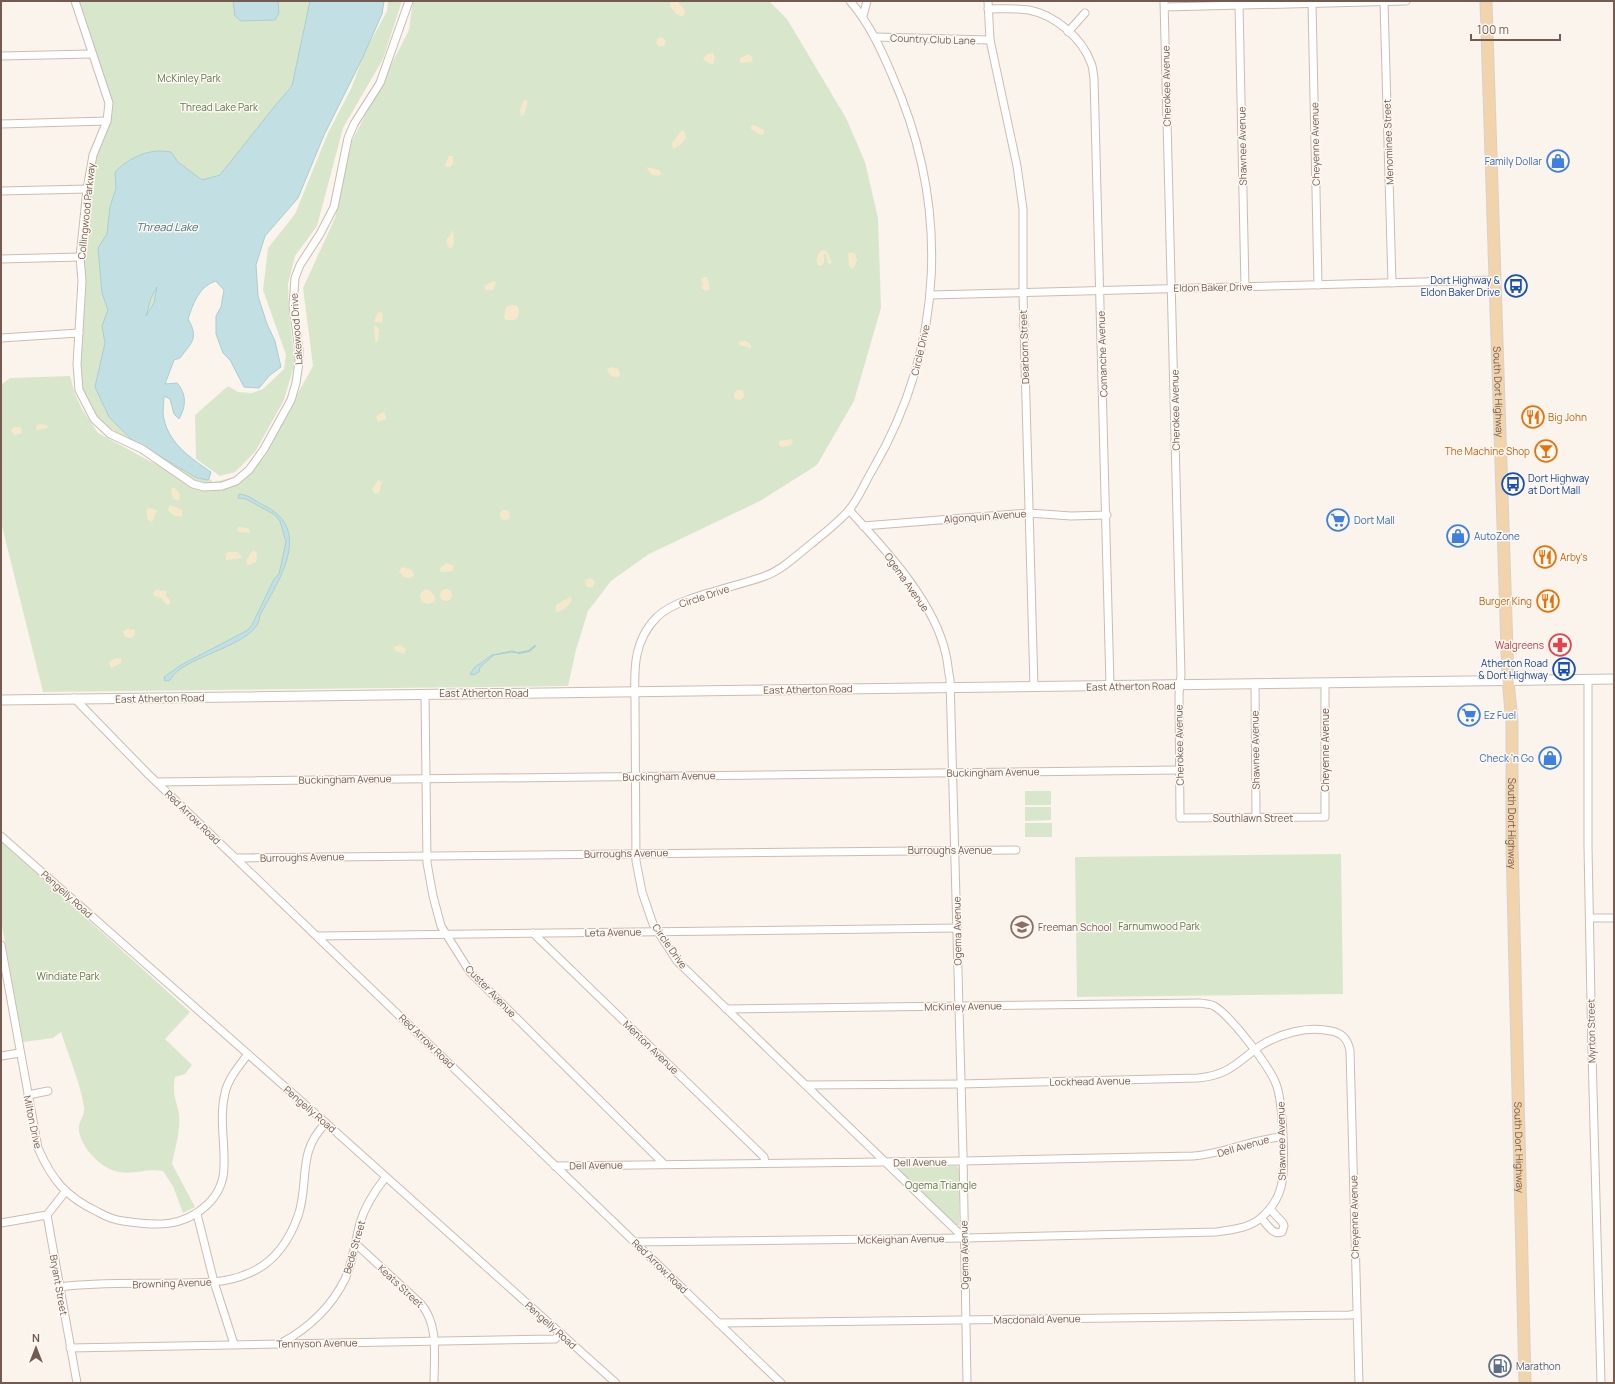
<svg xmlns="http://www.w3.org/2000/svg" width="1615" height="1384" font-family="Manrope,sans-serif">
<rect width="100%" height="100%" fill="#fbf4ec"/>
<g fill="#d8e7cb">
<path d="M 79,1 L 384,1 L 382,14 L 368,46 L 387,11 L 388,1 L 402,1 L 383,59 L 343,128 L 317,226 L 295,256 L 288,284 L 289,313 L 295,362 L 284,400 L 255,452 L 235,472 L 220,476 L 196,459 L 195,415 L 228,386 L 238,392 L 252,393 L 263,389 L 284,369 L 286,355 L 263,290 L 268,248 L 295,214 L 328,133 L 351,89 L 362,60 L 324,135 L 298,198 L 265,236 L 256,265 L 258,296 L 267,324 L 275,341 L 281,367 L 270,375 L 259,388 L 244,387 L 230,360 L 223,353 L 216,334 L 216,316 L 221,307 L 224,290 L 215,281 C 199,286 193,304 188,319 C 200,338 192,342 180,358 L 174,360 L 165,384 L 177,383 C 187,394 186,407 179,419 L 174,414 L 170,399 L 164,396 C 164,403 162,412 164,419 C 169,442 192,459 211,472 L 210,479 L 213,482 L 249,474 L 260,461 L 313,366 L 303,288 L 335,218 L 352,141 L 409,30 L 413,1 L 769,1 L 787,19 L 846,118 L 865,162 L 878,218 L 881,308 L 854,401 L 817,465 L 760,501 L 649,554 L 611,581 L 588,611 L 576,650 L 568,686 L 43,692 L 1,522 L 1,385 L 10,378 L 70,376 L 75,394 L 82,409 L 98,433 L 183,479 C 175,470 166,460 156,454 C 135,440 109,433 94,413 C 86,403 83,390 81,378 L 83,244 L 94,162 L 110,120 L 113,108 Z"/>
<rect x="1025" y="791" width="26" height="14"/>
<path d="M 1025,807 L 1051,807 L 1051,820 L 1025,821 Z"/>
<rect x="1025" y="823" width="27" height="14"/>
<path d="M 1,841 L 190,1012 L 165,1039 L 192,1065 L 185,1074 L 175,1077 C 172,1095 176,1098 179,1114 C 181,1131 175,1148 172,1164 L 195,1207 L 183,1213 L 173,1186 L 163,1171 C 146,1168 131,1176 115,1171 C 99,1167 77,1143 79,1126 C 80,1120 85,1114 84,1108 C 81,1085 68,1054 61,1032 L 53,1038 L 23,1042 L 1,920 Z"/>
<path d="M 1341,854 L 1343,994 L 1077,997 L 1075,857 Z"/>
<path d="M 904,1166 L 956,1166 L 959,1168 L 959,1225 L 956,1225 L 900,1172 L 899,1168 Z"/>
</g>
<g fill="#f6e9cb">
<path d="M 671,1 L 678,2 L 685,11 L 683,17 L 676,14 L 670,6 Z"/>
<circle cx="661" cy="42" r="4.5"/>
<path d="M 713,53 L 715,58 L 713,65 L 705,61 L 703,58 L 708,54 Z"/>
<path d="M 749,54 L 753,58 L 751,62 L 740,63 L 740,58 Z"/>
<path d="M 524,100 L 528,101 L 524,115 L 521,116 L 520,110 Z"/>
<path d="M 754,125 L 764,130 L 764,134 L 761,135 L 751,129 L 751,126 Z"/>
<path d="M 682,130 L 685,133 L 686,138 L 681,144 L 673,149 L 672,143 Z"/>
<path d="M 449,156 L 453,156 L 453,164 L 450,167 L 446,167 L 445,165 Z"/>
<path d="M 646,167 L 659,170 L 662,174 L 658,176 L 652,175 Z"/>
<path d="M 453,230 L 454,242 L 452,248 L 449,248 L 446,241 Z"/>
<path d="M 822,250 L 827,252 L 832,262 L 830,264 L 828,263 L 826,254 L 824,254 L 824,263 L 821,266 L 818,265 C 815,260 818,253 822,250 Z"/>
<path d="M 850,252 L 855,254 L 857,260 L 855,266 L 852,269 L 849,266 L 848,254 Z"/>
<path d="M 704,277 L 707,277 L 710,289 L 705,291 L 701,288 L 703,285 L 701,280 Z"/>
<path d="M 494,281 L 496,282 L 493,290 L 486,290 L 484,286 Z"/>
<path d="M 512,305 L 516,305 L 519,309 L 518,317 L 515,320 L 506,320 L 504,318 L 506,307 Z"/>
<path d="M 378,312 L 383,313 L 382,322 L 380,323 L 374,321 Z"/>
<path d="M 374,326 L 376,326 L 379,330 L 378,342 L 375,341 Z"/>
<path d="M 746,341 L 751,345 L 751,348 L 739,345 L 739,342 Z"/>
<path d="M 611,367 L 617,368 L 620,373 L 619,377 C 614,378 608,375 607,369 Z"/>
<circle cx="739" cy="395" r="5"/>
<path d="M 382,412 L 385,413 L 386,419 L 378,422 L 376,417 Z"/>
<path d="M 39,424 L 47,425 L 48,428 L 37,430 L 36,427 Z"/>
<path d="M 14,427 L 21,427 L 22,433 L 14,435 L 11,430 Z"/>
<path d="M 791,439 L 793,441 L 791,445 L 782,447 L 779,445 L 779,441 Z"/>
<path d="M 378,480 L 382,482 L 379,493 L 375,494 L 372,490 Z"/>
<path d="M 172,488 L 175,488 L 180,494 L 179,501 L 173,499 L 171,490 Z"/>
<path d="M 170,505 L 182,510 L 182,516 C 177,518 170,514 168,509 Z"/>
<path d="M 148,508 L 154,509 L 157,511 L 152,522 L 148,520 L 146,511 Z"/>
<circle cx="505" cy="515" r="5"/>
<path d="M 238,527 L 248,528 L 251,533 L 239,532 L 237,530 Z"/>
<path d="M 254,550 L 257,553 L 256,562 L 248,565 L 246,561 L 250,554 Z"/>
<path d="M 229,552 L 238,552 L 242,558 L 226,560 L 226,554 Z"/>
<path d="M 446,563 L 454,566 L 453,571 L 441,572 L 440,568 Z"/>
<path d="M 402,567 L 412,570 L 414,576 L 410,578 L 404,577 L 399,572 Z"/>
<circle cx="590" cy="583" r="4.5"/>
<circle cx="446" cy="595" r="6"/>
<path d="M 425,589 L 429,590 L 435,596 L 434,602 L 427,604 L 422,602 L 420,594 Z"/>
<path d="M 156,590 L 166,591 L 166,596 L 170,600 L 170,604 L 167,605 L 161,598 L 154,596 L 153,593 Z"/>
<path d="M 570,597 L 572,600 C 570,605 561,612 556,612 L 556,605 Z"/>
<path d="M 127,629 L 135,630 L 135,635 L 130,638 L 125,637 L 123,632 Z"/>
<path d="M 400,645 L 406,649 L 404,654 L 394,650 L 394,647 Z"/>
<path d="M 116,658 L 121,659 L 121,663 L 111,668 L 109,662 Z"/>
</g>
<g fill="#c2e0e3" stroke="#a9cfd3" fill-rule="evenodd">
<path d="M 233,1 L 278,1 L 279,13 L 275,20 L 241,21 L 235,16 Z"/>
<path d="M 310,1 L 384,1 L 382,14 L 362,59 L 324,135 L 298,198 L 265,236 L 256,265 L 258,296 L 267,324 L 275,341 L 281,367 L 270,375 L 259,388 L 244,387 L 230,360 L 223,353 L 216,334 L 216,316 L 221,307 L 224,290 L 216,281 C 199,286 193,304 188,319 C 199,338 192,342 180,358 L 174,360 L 165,384 L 177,383 C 187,394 186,407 179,419 L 174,414 L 170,399 L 164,396 C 164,403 162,412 164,419 C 169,444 192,459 211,472 L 208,480 L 197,478 L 132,440 L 109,417 L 95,387 L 105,343 L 102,326 L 108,310 L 102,293 L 98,248 L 107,234 L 110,207 L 116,188 L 115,172 C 130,157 149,148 171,152 L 178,162 L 202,180 L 220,175 L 274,107 L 292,86 ZM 157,287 L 154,303 L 146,316 L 151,298 Z"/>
<path d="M 239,494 C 248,494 258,503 267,507 C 313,532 277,583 260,615 C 260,646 182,655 170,680 L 165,681 L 164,677 L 181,665 L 248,630 L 252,625 L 274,579 L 279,574 L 286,542 L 280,521 L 275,515 L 246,499 L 238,498 Z"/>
<path d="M 512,651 L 519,653 L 512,652 L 494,655 L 480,667 L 479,672 L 474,675 L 470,674 L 475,667 L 492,655 Z"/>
</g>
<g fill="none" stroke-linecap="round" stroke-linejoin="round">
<path stroke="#a9cfd3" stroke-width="2" d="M 519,653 L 529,651 L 535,646"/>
<g stroke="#ccbcb2" stroke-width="9">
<g id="minor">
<path d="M 75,1 L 109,103 L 107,121 L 93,155 L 87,189 L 80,257 L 82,281 L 77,364 L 79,390 L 94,419 L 110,434 L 142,449 L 193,484 L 204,487 L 222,486 L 236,481 L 249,470 L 264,449 L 291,400 L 296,383 L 299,362 L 299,350 L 293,306 L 295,278 L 300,265 L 320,234 L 334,207 L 348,138 L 354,124 L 380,83 L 409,1"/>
<path d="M 850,1 C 869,23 881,49 892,75 C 950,205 945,345 873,469 C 865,482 859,498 849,510 C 839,522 823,534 811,544 C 797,555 782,570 765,576 C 737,587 676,597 657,617 C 633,641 634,670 635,701 L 636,861 L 642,892 L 653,924 L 677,961 L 964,1238"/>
<path d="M 988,1 L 990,40 L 1017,166 L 1023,209 L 1023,293 L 1034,687"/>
<path d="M 1164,1 L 1181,675 L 1179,694 L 1180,818 L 1325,817 L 1325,683"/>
<path d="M 1384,2 L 1392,283"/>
<path d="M 1312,3 L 1318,285"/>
<path d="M 1239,5 L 1245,287"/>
<path d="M 1165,7 L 1406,1"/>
<path d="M 988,9 C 1002,9 1015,8 1029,10 C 1055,15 1082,38 1091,63 C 1093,67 1093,73 1094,78 L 1110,685"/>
<path d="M 863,16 L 867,1"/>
<path d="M 1068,32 L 1085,13"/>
<path d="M 875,37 L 990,40"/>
<path d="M 1,56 L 91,54"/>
<path d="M 1,124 L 107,121"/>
<path d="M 1,191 L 87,189"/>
<path d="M 1,259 L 80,257"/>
<path d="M 930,295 L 1495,280"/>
<path d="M 1,338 L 79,333"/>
<path d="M 849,510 C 885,549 935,602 946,655 C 948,663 948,671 950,679 L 963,1154 L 967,1383"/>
<path d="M 863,526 L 1029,513 L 1071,516 L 1107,515"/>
<path d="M 1588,679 L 1588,847 L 1592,1053 L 1601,1383"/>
<path d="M 1255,683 L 1256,817"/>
<path d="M 425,694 L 427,863 L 433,896 L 441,926 L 470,972 L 664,1164"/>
<path d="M 74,698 L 148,774 L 781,1383"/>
<path d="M 158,782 L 1179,770"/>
<path d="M 1,836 L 326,1123 L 616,1383"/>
<path d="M 236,858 L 1016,850"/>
<path d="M 1590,918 L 1614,918"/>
<path d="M 533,933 L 764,1157 L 765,1163"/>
<path d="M 318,936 L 957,928"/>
<path d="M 1,945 L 38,1148 C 52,1180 66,1197 98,1212 C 105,1216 115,1220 123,1221 C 156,1226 183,1228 208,1204 C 218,1194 224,1180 224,1166 C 225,1141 219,1117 225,1093 C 228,1079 239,1066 248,1054"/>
<path d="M 1,1056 L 20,1053"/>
<path d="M 806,1085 L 961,1084 L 1198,1078 C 1208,1077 1217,1075 1225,1071 C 1238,1065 1248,1054 1260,1046 C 1281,1033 1307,1026 1331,1031 C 1343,1033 1348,1040 1350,1051 L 1359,1383"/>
<path d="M 28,1095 L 48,1091"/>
<path d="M 555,1166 L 963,1161 L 1193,1156 C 1224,1154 1251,1139 1282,1137"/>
<path d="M 65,1192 L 47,1215 L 77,1383"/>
<path d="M 197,1214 L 214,1282 L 234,1344"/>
<path d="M 1261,1218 C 1267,1224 1273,1236 1282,1232 L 1284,1226 L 1283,1223 L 1270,1209"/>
<path d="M 1,1223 L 47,1215"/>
<path d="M 634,1242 L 964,1238 L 1216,1232 C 1232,1230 1250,1228 1262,1217 C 1271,1209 1278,1199 1281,1187 C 1286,1169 1283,1101 1276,1084 C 1270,1067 1230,1015 1214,1006 C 1210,1004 1204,1004 1200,1003 L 726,1009"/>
<path d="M 356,1244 L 421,1304 C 439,1325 434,1356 434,1383"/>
<path d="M 60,1287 C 98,1282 140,1284 178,1283 C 202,1283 226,1283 247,1274 C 273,1264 289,1241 298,1216 C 310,1181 296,1153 326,1123"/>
<path d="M 718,1323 L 1350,1315 L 1356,1314"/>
<path d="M 283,1342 C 309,1328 332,1306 345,1279 C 353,1262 355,1242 360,1223 C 365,1206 374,1192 385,1178"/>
<path d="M 70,1348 L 555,1339 L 561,1333"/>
</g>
</g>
<g stroke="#ccbcb2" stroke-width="11">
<path id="tertiary" d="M 1,700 L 1614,679"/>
</g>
<g stroke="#d8d1ce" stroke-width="13">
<g id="primary">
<path id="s1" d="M 1486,1 L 1508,680 L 1512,722 L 1512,844 L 1525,1383"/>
</g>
</g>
<use href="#minor" stroke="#fff" stroke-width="7"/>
<use href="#tertiary" stroke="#fff" stroke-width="9"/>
<use href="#primary" stroke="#f1d3ac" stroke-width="11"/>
</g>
<defs>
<g id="shop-ring" transform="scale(1.15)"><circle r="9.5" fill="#fdf8f2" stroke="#3f7fe0" stroke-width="1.5"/><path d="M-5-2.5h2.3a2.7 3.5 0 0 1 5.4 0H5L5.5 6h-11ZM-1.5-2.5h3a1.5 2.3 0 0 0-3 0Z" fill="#3f7fe0"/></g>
<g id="bus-ring" transform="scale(1.15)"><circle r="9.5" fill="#fdf8f2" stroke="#1a4fb4" stroke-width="1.5"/><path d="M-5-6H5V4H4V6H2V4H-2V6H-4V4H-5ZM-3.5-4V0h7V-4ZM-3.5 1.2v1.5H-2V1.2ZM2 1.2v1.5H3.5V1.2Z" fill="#1a4fb4"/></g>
<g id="restaurant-ring" transform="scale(1.15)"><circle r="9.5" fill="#fdf8f2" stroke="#e8710a" stroke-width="1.5"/><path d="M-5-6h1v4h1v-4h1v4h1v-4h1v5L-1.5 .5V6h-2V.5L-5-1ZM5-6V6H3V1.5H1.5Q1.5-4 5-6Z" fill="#e8710a"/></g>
<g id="bar-ring" transform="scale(1.15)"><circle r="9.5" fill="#fdf8f2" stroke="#e8710a" stroke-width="1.5"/><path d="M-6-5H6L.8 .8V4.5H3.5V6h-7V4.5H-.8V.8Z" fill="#e8710a"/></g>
<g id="supermarket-ring" transform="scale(1.15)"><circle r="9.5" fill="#fdf8f2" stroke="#3f7fe0" stroke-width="1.5"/><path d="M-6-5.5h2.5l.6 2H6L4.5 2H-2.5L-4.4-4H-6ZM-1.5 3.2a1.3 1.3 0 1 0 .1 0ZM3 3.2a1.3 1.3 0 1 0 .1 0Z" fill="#3f7fe0"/></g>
<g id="pharmacy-ring" transform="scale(1.15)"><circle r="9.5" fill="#fdf8f2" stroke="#e0444e" stroke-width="1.5"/><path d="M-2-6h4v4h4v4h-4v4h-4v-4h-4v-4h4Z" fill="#e0444e"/></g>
<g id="school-ring" transform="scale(1.15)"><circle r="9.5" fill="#fdf8f2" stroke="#8d6e63" stroke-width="1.5"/><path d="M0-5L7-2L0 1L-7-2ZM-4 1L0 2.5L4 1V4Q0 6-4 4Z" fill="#8d6e63"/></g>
<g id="fuel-ring" transform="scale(1.15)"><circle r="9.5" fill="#fdf8f2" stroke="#5c6f8a" stroke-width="1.5"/><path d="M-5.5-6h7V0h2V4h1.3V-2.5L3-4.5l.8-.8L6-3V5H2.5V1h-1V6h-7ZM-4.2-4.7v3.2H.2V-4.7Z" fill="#5c6f8a"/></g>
</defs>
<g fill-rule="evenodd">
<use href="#shop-ring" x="1558" y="161"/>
<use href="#bus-ring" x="1516" y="286"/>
<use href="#restaurant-ring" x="1533" y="417"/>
<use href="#bar-ring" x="1546" y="451"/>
<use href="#bus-ring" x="1513" y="484"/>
<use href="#supermarket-ring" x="1338" y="520"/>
<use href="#shop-ring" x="1458" y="536"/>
<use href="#restaurant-ring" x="1545" y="557"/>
<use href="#restaurant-ring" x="1548" y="601"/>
<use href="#pharmacy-ring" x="1560" y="645"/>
<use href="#bus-ring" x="1564" y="669"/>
<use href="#supermarket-ring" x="1469" y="715"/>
<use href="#shop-ring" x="1550" y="758"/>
<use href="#school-ring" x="1022" y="927"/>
<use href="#fuel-ring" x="1500" y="1366"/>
</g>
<g text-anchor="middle" stroke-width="3" stroke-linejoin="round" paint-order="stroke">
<g font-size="10" fill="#735b51" stroke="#fdf8f2">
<text transform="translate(933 39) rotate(2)" y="4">Country Club Lane</text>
<text transform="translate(1166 86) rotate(-91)" y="4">Cherokee Avenue</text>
<text transform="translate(1388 142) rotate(-92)" y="4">Menominee Street</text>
<text transform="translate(1315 144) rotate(-91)" y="4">Cheyenne Avenue</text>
<text transform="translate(1242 146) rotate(-91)" y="4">Shawnee Avenue</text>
<text transform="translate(86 211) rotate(-84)" y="4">Collingwood Parkway</text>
<text transform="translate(1213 287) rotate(-1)" y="4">Eldon Baker Drive</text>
<text transform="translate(296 329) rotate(-94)" y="4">Lakewood Drive</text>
<text transform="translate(1024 347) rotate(-92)" y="4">Dearborn Street</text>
<text transform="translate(920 350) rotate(-77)" y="4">Circle Drive</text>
<text transform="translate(1102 354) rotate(-92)" y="4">Comanche Avenue</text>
<text dy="4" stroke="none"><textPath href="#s1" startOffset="391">South Dort Highway</textPath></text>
<text transform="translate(1175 410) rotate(-91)" y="4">Cherokee Avenue</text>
<text transform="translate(985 516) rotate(-4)" y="4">Algonquin Avenue</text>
<text transform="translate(907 582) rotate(55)" y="4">Ogema Avenue</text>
<text transform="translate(704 596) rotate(-18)" y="4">Circle Drive</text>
<text transform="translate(1131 686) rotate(-1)" y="4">East Atherton Road</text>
<text transform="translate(808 689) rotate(-1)" y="4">East Atherton Road</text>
<text x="484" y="697">East Atherton Road</text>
<text transform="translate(160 698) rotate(-1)" y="4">East Atherton Road</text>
<text transform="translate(1179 745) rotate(-91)" y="4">Cherokee Avenue</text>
<text transform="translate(1255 750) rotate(-91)" y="4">Shawnee Avenue</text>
<text transform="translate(1325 750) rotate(-90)" y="4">Cheyenne Avenue</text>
<text transform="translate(993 772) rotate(-1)" y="4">Buckingham Avenue</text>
<text transform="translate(669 776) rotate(-1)" y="4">Buckingham Avenue</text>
<text transform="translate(345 779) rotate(-1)" y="4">Buckingham Avenue</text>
<text transform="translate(193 817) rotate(44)" y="4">Red Arrow Road</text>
<text x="1253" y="822">Southlawn Street</text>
<text dy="4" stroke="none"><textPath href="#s1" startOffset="823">South Dort Highway</textPath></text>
<text x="950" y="854">Burroughs Avenue</text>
<text transform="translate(626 853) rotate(-1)" y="4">Burroughs Avenue</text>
<text transform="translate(302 857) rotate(-1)" y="4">Burroughs Avenue</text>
<text transform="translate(67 894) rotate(42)" y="4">Pengelly Road</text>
<text transform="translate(957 931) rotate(-91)" y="4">Ogema Avenue</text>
<text transform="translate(613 932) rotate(-1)" y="4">Leta Avenue</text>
<text transform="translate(670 946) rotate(55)" y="4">Circle Drive</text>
<text transform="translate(491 991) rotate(46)" y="4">Custer Avenue</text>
<text transform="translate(963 1006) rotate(-1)" y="4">McKinley Avenue</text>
<text transform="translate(1591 1031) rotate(-91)" y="4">Myrton Street</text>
<text transform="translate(427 1041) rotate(44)" y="4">Red Arrow Road</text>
<text transform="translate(651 1047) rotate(44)" y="4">Menton Avenue</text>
<text transform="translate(1090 1081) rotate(-1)" y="4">Lockhead Avenue</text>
<text transform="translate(310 1109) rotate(41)" y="4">Pengelly Road</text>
<text transform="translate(33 1122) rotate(78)" y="4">Milton Drive</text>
<text transform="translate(1281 1141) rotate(-91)" y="4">Shawnee Avenue</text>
<text transform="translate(1243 1146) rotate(-16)" y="4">Dell Avenue</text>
<text dy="4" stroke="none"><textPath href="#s1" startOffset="1147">South Dort Highway</textPath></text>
<text transform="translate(920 1162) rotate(-1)" y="4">Dell Avenue</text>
<text transform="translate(596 1165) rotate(-1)" y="4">Dell Avenue</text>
<text transform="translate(1354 1217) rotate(-91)" y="4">Cheyenne Avenue</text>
<text transform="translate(901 1239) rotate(-1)" y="4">McKeighan Avenue</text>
<text transform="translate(354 1247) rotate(-74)" y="4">Bede Street</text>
<text transform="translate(964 1255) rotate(-91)" y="4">Ogema Avenue</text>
<text transform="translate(660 1266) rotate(44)" y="4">Red Arrow Road</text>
<text transform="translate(172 1283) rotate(-2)" y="4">Browning Avenue</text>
<text transform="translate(59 1285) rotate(80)" y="4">Bryant Street</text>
<text transform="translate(401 1286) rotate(43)" y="4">Keats Street</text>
<text transform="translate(1037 1319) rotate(-1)" y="4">Macdonald Avenue</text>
<text transform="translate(551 1325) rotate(42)" y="4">Pengelly Road</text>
<text transform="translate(317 1343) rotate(-1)" y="4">Tennyson Avenue</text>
</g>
<g font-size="10" fill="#5b784a" stroke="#fdf8f2">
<text x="189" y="82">McKinley Park</text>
<text x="219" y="111">Thread Lake Park</text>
<text x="1159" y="930">Farnumwood Park</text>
<text x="68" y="980">Windiate Park</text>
<text x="941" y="1189">Ogema Triangle</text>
</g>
<g font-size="10" fill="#366cbe" stroke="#fdf8f2" text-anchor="start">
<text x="1542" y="165" text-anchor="end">Family Dollar</text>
<text x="1354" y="524">Dort Mall</text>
<text x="1474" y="540">AutoZone</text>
<text x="1484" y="719">Ez Fuel</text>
<text x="1534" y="762" text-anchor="end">Check 'n Go</text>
</g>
<g font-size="10" fill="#164399" stroke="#fdf8f2" text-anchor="end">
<text x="1500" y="284">Dort Highway &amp;<tspan x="1500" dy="12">Eldon Baker Drive</tspan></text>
<text x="1528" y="482" text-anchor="start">Dort Highway<tspan x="1528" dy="12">at Dort Mall</tspan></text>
<text x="1548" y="667">Atherton Road<tspan x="1548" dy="12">&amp; Dort Highway</tspan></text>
</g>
<g font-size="10" fill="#c56008" stroke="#fdf8f2" text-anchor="start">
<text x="1548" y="421">Big John</text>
<text x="1530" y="455" text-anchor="end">The Machine Shop</text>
<text x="1560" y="561">Arby's</text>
<text x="1532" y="605" text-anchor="end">Burger King</text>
</g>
<g font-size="10" fill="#be3a42" stroke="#fdf8f2" text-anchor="end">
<text x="1544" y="649">Walgreens</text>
</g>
<g font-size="10" fill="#785e54" stroke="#fdf8f2" text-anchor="start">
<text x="1038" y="931">Freeman School</text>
</g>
<g font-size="10" fill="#4e5e75" stroke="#fdf8f2" text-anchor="start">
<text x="1516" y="1370">Marathon</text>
</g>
<g font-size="11" font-style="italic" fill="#49777d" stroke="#fdf8f2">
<text x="167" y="231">Thread Lake</text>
</g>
</g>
<rect width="1615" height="1384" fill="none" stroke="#735b51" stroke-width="4"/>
<g transform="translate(36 1348)" stroke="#fdf8f2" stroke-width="3" paint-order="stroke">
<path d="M0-3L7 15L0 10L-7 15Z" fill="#735b51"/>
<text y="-6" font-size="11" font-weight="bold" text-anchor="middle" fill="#735b51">N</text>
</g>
<path d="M1471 34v6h89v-6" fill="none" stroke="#735b51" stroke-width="2"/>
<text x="1477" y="34" font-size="12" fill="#735b51" stroke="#fdf8f2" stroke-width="3" paint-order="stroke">100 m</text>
</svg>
